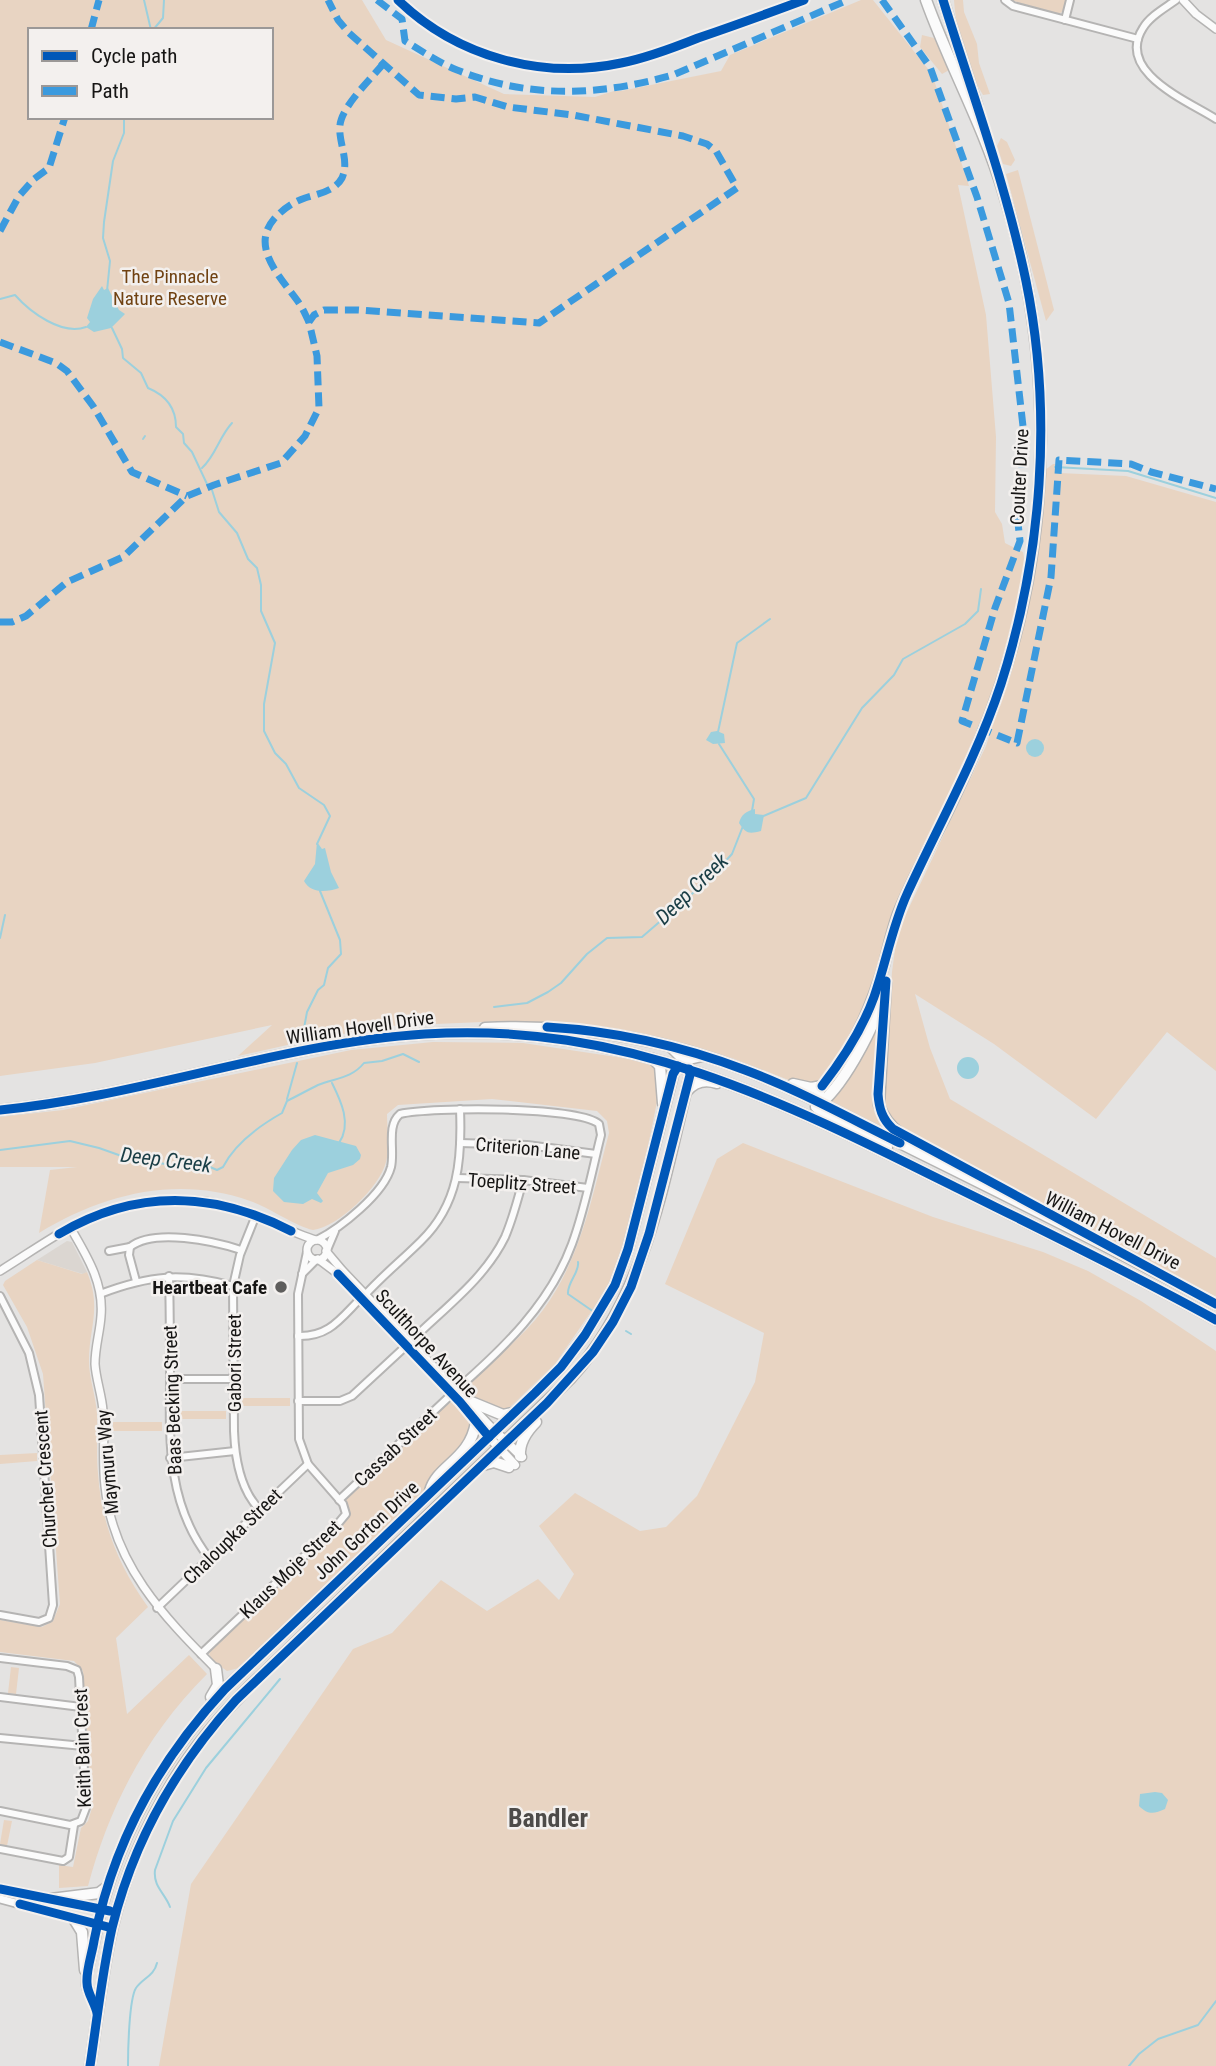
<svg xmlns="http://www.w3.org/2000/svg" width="1216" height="2066" font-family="'Roboto Condensed',sans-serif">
<rect width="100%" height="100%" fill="#e4e3e2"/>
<path fill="#dbd6d1" d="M 67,1241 L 72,1242 L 87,1272 L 83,1274 L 37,1260 Z"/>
<g fill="#e8d4c2" fill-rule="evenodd">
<path d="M 0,0 L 362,0 L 386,40 L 504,94 L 595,97 L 614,91 L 621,91 L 721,71 L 730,55 L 861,0 L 873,0 L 932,74 L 969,186 L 958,185 L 986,315 L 996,437 L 995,512 L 1002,524 L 1005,543 L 1023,552 L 1025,562 C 1019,593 1014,626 1005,656 C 983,728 947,793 917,862 C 885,937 870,1020 817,1084 L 799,1084 L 732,1058 L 573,1027 L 505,1021 L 390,1026 L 314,1039 L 238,1056 L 272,1025 L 95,1063 L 0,1076 ZM 30,30 L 271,30 L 271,117 L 30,117 Z"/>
<path d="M 954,0 L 963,0 L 964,12 L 977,44 L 979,63 L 990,94 L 983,95 C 967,68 956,31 954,0 Z"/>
<path d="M 1010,0 L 1066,0 L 1063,11 L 1059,14 Z"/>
<path d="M 922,35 L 934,38 L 951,69 L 942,74 L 920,47 Z"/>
<path d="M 1001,138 L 1007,142 L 1015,160 L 1011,166 L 1003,164 L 997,146 Z"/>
<path d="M 1018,170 L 1054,310 L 1046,321 L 1006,174 Z"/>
<path d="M 1053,464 L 1059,464 L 1059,473 L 1126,476 L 1216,502 L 1216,1071 L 1167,1032 L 1096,1119 L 994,1044 L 915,994 L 930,1048 L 950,1099 L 1216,1258 L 1216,1300 L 902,1132 L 885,1110 L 884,1095 L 892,972 L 896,942 L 905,916 L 986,746 L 1009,674 L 1026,617 L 1037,559 L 1045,470 Z"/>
<path d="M 879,1020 L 876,1107 L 890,1133 L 829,1102 Z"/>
<path d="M 433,1042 L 523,1043 L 650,1062 L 655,1065 L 659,1092 L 644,1166 L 624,1245 L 606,1290 L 555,1364 L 507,1410 L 491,1408 L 469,1393 L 470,1382 C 494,1359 523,1337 543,1310 C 581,1259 593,1193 609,1133 L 607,1121 L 597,1111 L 492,1099 L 398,1105 L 387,1114 C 387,1129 390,1147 386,1162 C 380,1187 338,1227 313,1230 C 295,1226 270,1208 250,1201 C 177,1175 103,1194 39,1233 L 50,1170 L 77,1167 L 0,1167 L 0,1117 L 63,1110 L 351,1050 Z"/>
<path d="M 743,1143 L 933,1217 L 1043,1252 L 1088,1271 L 1141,1301 L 1216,1351 L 1216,2066 L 159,2066 L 191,1884 L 353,1649 L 392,1633 L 441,1580 L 487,1611 L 538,1579 L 559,1600 L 574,1574 L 539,1526 L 575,1493 L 640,1531 L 666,1527 L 697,1496 L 755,1382 L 764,1333 L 665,1284 L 717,1159 Z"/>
<path d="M 37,1260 L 82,1274 L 87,1272 C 102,1308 89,1327 89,1361 C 89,1379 96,1396 97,1414 C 98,1434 96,1454 98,1473 C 101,1523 119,1567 148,1607 L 116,1638 L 127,1714 L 189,1655 L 207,1674 C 147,1734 110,1804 88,1886 L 59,1888 L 59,1865 L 73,1867 L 81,1828 L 88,1821 L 92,1808 L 83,1671 L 74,1661 L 0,1652 L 0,1620 L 42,1627 L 53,1621 L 60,1604 L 43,1374 L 27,1327 L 3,1285 L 5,1281 Z"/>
<rect x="242" y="1398" width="48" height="8"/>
<path d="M 452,1402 L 461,1408 L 472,1426 L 465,1444 L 422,1493 L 239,1668 L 227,1671 L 213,1661 L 209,1654 L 216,1644 L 347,1520 C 351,1511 344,1505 347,1497 L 437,1411 Z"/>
<rect x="177" y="1411" width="49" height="8"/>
<rect x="113" y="1422" width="49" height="9"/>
<path d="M 37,1453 L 37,1461 L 0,1464 L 0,1455 Z"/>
<path d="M 11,1667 L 19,1668 L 16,1694 L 8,1693 Z"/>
<path d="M 4,1820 L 12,1821 L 7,1846 L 0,1844 Z"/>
</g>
<g fill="#9cd0dd">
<path d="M 102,286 L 104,290 L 108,288 L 119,310 L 125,314 L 111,328 L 94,332 L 86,327 L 90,322 L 87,318 L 93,299 Z"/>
<path d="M 717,731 L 724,734 L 725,743 L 713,744 L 706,740 L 711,732 Z"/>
<circle cx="1035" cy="748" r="9"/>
<path d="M 755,809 L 755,814 L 764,815 L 761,831 C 749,834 746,834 739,823 C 741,815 746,811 755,809 Z"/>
<path d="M 317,842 L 322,849 L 325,848 L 331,872 L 339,888 C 327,892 311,894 304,881 L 315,864 Z"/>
<circle cx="968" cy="1068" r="11"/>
<path d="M 315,1135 L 356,1146 L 361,1155 L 360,1159 L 353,1165 L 328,1173 L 317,1193 L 323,1201 L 321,1203 L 312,1199 L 303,1204 L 284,1202 L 273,1191 L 274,1178 L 292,1150 L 301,1140 Z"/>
<path d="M 1155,1792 L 1162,1793 L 1168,1800 L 1165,1809 C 1154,1814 1148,1815 1139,1806 L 1140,1794 Z"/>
</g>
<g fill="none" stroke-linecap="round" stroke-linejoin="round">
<g stroke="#9cd0dd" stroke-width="2">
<path d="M 144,0 L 151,30"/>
<path d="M 153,30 L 163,18 L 164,0"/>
<path d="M 107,291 L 110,261 L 103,238 L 104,222 L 113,161 L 124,133 L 124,117"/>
<path d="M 0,299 L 15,295 C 30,312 62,336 86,327"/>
<path d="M 112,328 L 122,349 L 123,358 L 141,373 L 148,388 C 165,395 176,408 176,427 L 183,434 L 184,443 L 192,452 L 207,484"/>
<path d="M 143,439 L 145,436"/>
<path d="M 1055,467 L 1128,471 L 1216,498"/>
<path d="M 202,468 C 216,455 219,437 232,423"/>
<path d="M 212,490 L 219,512 L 237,533 L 248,559 L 257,568 L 261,585 L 261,611 L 275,643 L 264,704 L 264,731 L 275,753 L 286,764 L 299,788 L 324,805 L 330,816 L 317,844"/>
<path d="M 718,732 L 737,643 L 770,619"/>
<path d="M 719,744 L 754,799 L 752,811"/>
<path d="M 761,817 L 806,798 L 862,708 L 894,675 L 903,659 L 965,624 L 978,611 L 981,589"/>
<path d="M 0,938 L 5,915"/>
<path d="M 494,1007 L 527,1003 L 548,992 L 561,983 L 587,954 L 607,938 L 642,937 L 708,880 L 732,854 L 743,826"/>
<path d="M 302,1039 L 307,1012 L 318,990 L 324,985 L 328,968 L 341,954 L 340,940 L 320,891"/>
<path d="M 332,1083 C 341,1101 352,1124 339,1143"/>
<path d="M 287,1099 L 297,1063"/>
<path d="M 0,1150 L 70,1141 L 99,1148 L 130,1159 L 194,1168 L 210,1167 L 217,1170 L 223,1167 C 235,1143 259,1126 282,1113 L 287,1101 C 297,1096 308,1090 318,1085 C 336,1078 352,1078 364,1063 L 382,1061 L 403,1054 L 419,1062"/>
<path d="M 578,1262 C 580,1272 567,1282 568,1294 L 594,1312"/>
<path d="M 626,1331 L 631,1334"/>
<path d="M 170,1907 C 165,1893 153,1887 155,1870 L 173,1821 L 206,1768 L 280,1679"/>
<path d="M 128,2066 C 128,2051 129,1999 136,1988 C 143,1978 154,1976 157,1963"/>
<path d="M 1129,2066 L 1139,2054 L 1158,2039 L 1198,2025 L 1216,2001"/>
</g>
<g stroke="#b5b4b3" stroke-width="10">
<g id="minor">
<path d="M 1005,0 L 1013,6 L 1138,39"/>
<path d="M 1176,0 C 1165,8 1150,16 1143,28 C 1115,72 1188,101 1216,119"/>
<path d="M 1065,20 L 1070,0"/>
<path d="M 460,1143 L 527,1145 L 596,1154"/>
<path d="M 457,1178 L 523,1180 L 588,1188"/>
<path d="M 256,1215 L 240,1255 L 233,1286 L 234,1431 C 235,1458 240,1490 260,1510"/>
<path d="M 317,1240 C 340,1228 384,1194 391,1167 C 395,1150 386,1126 400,1114 C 431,1107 577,1106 599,1124 L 601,1135 C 592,1171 585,1209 572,1244 C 550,1304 503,1349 456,1390"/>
<path d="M 327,1250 L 335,1231"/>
<path d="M 109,1251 L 130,1247"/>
<path d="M 302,1274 L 317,1259"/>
<path d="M 169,1276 C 170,1312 170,1348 170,1384 C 169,1446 169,1507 209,1558"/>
<path d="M 136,1281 L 129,1255 L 130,1247 C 154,1228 214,1241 241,1250"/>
<path d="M 100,1294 C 150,1275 182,1272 233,1286"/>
<path d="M 365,1295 C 382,1276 403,1259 421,1241 C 459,1204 462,1159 460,1109"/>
<path d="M 0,1296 L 29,1353 L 39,1395 L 53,1605 L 49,1618 L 39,1622 L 0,1615"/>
<path d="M 298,1336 C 329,1337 340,1319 361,1298"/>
<path d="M 410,1342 C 443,1309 484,1280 505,1237 C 513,1218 518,1199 523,1180"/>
<path d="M 170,1379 L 234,1379"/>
<path d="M 298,1401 L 340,1401 L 352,1396 L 406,1346"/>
<path d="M 170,1458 L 235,1451"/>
<path d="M 339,1500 L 452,1394"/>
<path d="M 157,1608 L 308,1464"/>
<path d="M 201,1654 L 336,1526 L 346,1514 L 343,1504 L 308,1464 L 299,1439 L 298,1294 L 307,1252"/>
<path d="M 0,1658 L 67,1666 L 77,1670 L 79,1677 L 86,1808 L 81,1821 L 70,1825 L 0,1811"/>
<path d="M 0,1697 L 81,1707"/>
<path d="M 0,1738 L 83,1746"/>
<path d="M 0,1849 L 63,1861 L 69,1857 L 74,1825"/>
</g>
</g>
<g stroke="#b5b4b3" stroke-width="10">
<g id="tertiary">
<path d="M 1183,0 L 1196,14 L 1216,29"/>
<path d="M 70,1227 C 86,1255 104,1282 101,1316 C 100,1332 95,1347 95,1364 C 96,1380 102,1395 103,1411 C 105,1436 102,1461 105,1486 C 113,1564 163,1616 216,1669"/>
<circle cx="317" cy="1250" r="10"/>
<path d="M 326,1251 L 342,1270 L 495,1431"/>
<path d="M 318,1259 L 338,1274 L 460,1402 L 489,1437"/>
<path d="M 0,1271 C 26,1255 51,1237 78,1223 C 125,1199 185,1193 236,1208 C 264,1216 288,1232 316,1240"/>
<path d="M 0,1889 L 101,1909"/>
<path d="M 0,1899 L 97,1925"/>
</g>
</g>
<g stroke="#b5b4b3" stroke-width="11">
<g id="secondary">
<path d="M 398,0 C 457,57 542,80 621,63 C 647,58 673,48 698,38 C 733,26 769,13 804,0"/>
<path d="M 495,1431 L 522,1457"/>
<path d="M 489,1437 L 515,1465"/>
</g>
</g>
<g stroke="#b5b4b3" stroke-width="13">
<g id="primary">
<path d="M 943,0 L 977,105"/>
<path d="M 886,983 L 879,1105 C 889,1134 916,1143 941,1156"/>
<path d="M 485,1028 C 573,1024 662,1038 745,1070 C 809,1094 870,1129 932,1159 C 1027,1206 1122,1253 1216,1304"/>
<path d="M 653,1059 L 660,1066 L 663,1103"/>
<path d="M 793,1084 L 811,1088 L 822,1086"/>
<path d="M 687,1091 C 695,1081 705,1079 717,1083"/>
<path d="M 816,1107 C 842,1089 872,1031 881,1002"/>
<path d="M 817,1107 C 815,1092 825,1082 834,1071 C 858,1038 872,1004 884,965 C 888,948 892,931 898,914 C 911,882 928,850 944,819 C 965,776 984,733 999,689 C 1054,531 1054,350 1003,191 C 983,125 949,64 926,0"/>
<path d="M 817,1107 L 822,1113 L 887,1147"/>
<path d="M 0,1110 C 143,1096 281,1043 425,1034 C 625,1021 785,1102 957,1188 C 1044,1231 1131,1273 1216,1320"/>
<path d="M 464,1399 L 503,1415 L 512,1413"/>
<path d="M 520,1456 C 519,1443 528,1430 536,1422"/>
<path d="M 483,1465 L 494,1462 L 509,1467"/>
<path d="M 430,1491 C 437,1465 470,1460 476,1422"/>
<path d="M 211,1697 L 218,1685 L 216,1669"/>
<path d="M 51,1899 L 99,1893 L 107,1887"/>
<path d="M 74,1919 L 82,1932 L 85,1970"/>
<path d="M 96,2009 C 95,2001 88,1993 87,1985 C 85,1975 92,1953 94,1942 C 112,1846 159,1761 225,1689 L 535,1393 L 561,1367 L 585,1335 L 615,1285 L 628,1249 L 674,1071 L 685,1060 L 702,1056"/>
<path d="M 90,2066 C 97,2021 102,1974 112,1929 C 134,1836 181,1754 249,1687 L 571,1378 C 647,1294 663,1182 690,1075 L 687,1063 L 671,1047"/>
</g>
</g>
<use href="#minor" stroke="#fbfbfb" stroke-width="6"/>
<use href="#tertiary" stroke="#fbfbfb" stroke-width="7"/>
<use href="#secondary" stroke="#fbfbfb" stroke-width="8"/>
<use href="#primary" stroke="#fbfbfb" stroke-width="10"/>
<g stroke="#3b9ade" stroke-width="7" stroke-dasharray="14 7" stroke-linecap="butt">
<path d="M 377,0 L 402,19 L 405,41 C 422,51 439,63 457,70 C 529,99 599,96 673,75 L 848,0"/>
<path d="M 882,0 L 930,67 L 977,197 L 1009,303 L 1024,435 L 1018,523 L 1020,541 L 995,608 L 962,721 L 1017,743 L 1051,577 L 1059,460 L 1131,464 L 1151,472 L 1216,489"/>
<path d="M 91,30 L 99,0"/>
<path d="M 0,231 L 19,196 L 34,179 L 49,168 L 65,117"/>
<path d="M 309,322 C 306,316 303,309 299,303 C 283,280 249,248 274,219 C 283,209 293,202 305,198 C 318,194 335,191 342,178 C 350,160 338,143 340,125 C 342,106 371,79 383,64"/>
<path d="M 0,342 L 56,363 L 67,371 L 93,406 L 132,472 L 187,496"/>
<path d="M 0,622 L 12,622 L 26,616 L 67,582 L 123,557 L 187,496 L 214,485 L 281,463 L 305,436 L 319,408 L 317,356 L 309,322 L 314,315 L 324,310 L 358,310 L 539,323 L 737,188 L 716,151 L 707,144 L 683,136 L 573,115 L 508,107 L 475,97 L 456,99 L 419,95 L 349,33 L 338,20 L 328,0"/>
</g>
<g stroke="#f3f0ee" stroke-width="13">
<g id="cycleway">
<path d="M 398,0 C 457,57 542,80 621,63 C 647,58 673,48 698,38 C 733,26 769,13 804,0"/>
<path d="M 886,981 L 878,1094 C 879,1108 882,1119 893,1129 L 1216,1304"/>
<path d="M 547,1027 C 614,1031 682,1046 745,1070 C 799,1090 849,1118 900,1143"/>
<path d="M 822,1086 C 843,1059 862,1030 874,997 C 886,963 892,927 907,894 C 939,824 977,757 1001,684 C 1042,556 1053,413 1026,281 C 1006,185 972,93 943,0"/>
<path d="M 0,1110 C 143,1096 281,1043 425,1034 C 625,1021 785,1102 957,1188 C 1044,1231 1131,1273 1216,1320"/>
<path d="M 59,1234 C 135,1189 213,1191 291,1231"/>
<path d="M 338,1274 L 460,1402 L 489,1437"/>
<path d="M 0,1889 L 110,1911"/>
<path d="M 20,1904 L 108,1927"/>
<path d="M 97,2013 C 95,2003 87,1993 87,1983 C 86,1970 92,1954 94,1941 C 112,1845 159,1760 225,1689 L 535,1393 L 561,1367 L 585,1335 L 615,1285 L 628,1249 L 673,1074 L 678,1066"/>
<path d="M 90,2066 C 97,2020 102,1973 112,1928 C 133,1842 176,1766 236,1700 L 547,1403 L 593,1352 L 613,1322 L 631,1287 L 649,1234 L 690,1075 L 689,1069"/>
</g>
</g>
<use href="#cycleway" stroke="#0057b8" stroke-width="9"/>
</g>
<circle fill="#5e5d5c" stroke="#f3f0ee" stroke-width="2.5" cx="281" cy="1287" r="7"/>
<g text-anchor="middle" stroke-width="5" stroke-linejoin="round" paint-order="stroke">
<g font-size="19" fill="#704212" stroke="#f3f0ee">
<text x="170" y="283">The Pinnacle<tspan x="170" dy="22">Nature Reserve</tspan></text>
</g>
<g font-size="19" fill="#161514" stroke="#f3f0ee">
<text transform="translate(1019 477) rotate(-87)" y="7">Coulter Drive</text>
<text transform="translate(360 1027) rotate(-8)" y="7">William Hovell Drive</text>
<text transform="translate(528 1148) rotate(5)" y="7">Criterion Lane</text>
<text transform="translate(522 1183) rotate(4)" y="7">Toeplitz Street</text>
<text transform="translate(1113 1230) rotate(27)" y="7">William Hovell Drive</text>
<text transform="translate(427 1343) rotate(47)" y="7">Sculthorpe Avenue</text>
<text transform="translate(234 1363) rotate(-90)" y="7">Gabori Street</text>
<text transform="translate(172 1400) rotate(-92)" y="7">Baas Becking Street</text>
<text transform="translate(395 1447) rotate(-43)" y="7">Cassab Street</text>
<text transform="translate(107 1462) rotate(-95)" y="7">Maymuru Way</text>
<text transform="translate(45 1479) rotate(-94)" y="7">Churcher Crescent</text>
<text transform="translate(366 1530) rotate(-43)" y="7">John Gorton Drive</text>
<text transform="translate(232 1536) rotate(-44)" y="7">Chaloupka Street</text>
<text transform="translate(290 1569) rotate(-44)" y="7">Klaus Moje Street</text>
<text transform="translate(82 1748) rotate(-92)" y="7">Keith Bain Crest</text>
</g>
<g font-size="19" font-weight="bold" fill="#161514" stroke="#f3f0ee" text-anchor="end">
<text x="267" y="1294">Heartbeat Cafe</text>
</g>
<g font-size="21" font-style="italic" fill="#193d45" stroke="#f3f0ee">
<text transform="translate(692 889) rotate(-44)" y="7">Deep Creek</text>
<text transform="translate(166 1160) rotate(7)" y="7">Deep Creek</text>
</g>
<g font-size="26" font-weight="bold" fill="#4d4b49" stroke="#f3f0ee">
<text x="548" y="1827">Bandler</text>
</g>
</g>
<rect x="28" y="28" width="245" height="91" fill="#f3f0ee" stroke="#9b9897" stroke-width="2"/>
<rect x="42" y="51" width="35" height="10" fill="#0057b8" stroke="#9b9897" stroke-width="2"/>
<text x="91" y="63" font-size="21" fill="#161514">Cycle path</text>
<rect x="42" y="86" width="35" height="10" fill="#3b9ade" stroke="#9b9897" stroke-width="2"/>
<text x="91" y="98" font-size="21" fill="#161514">Path</text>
</svg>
